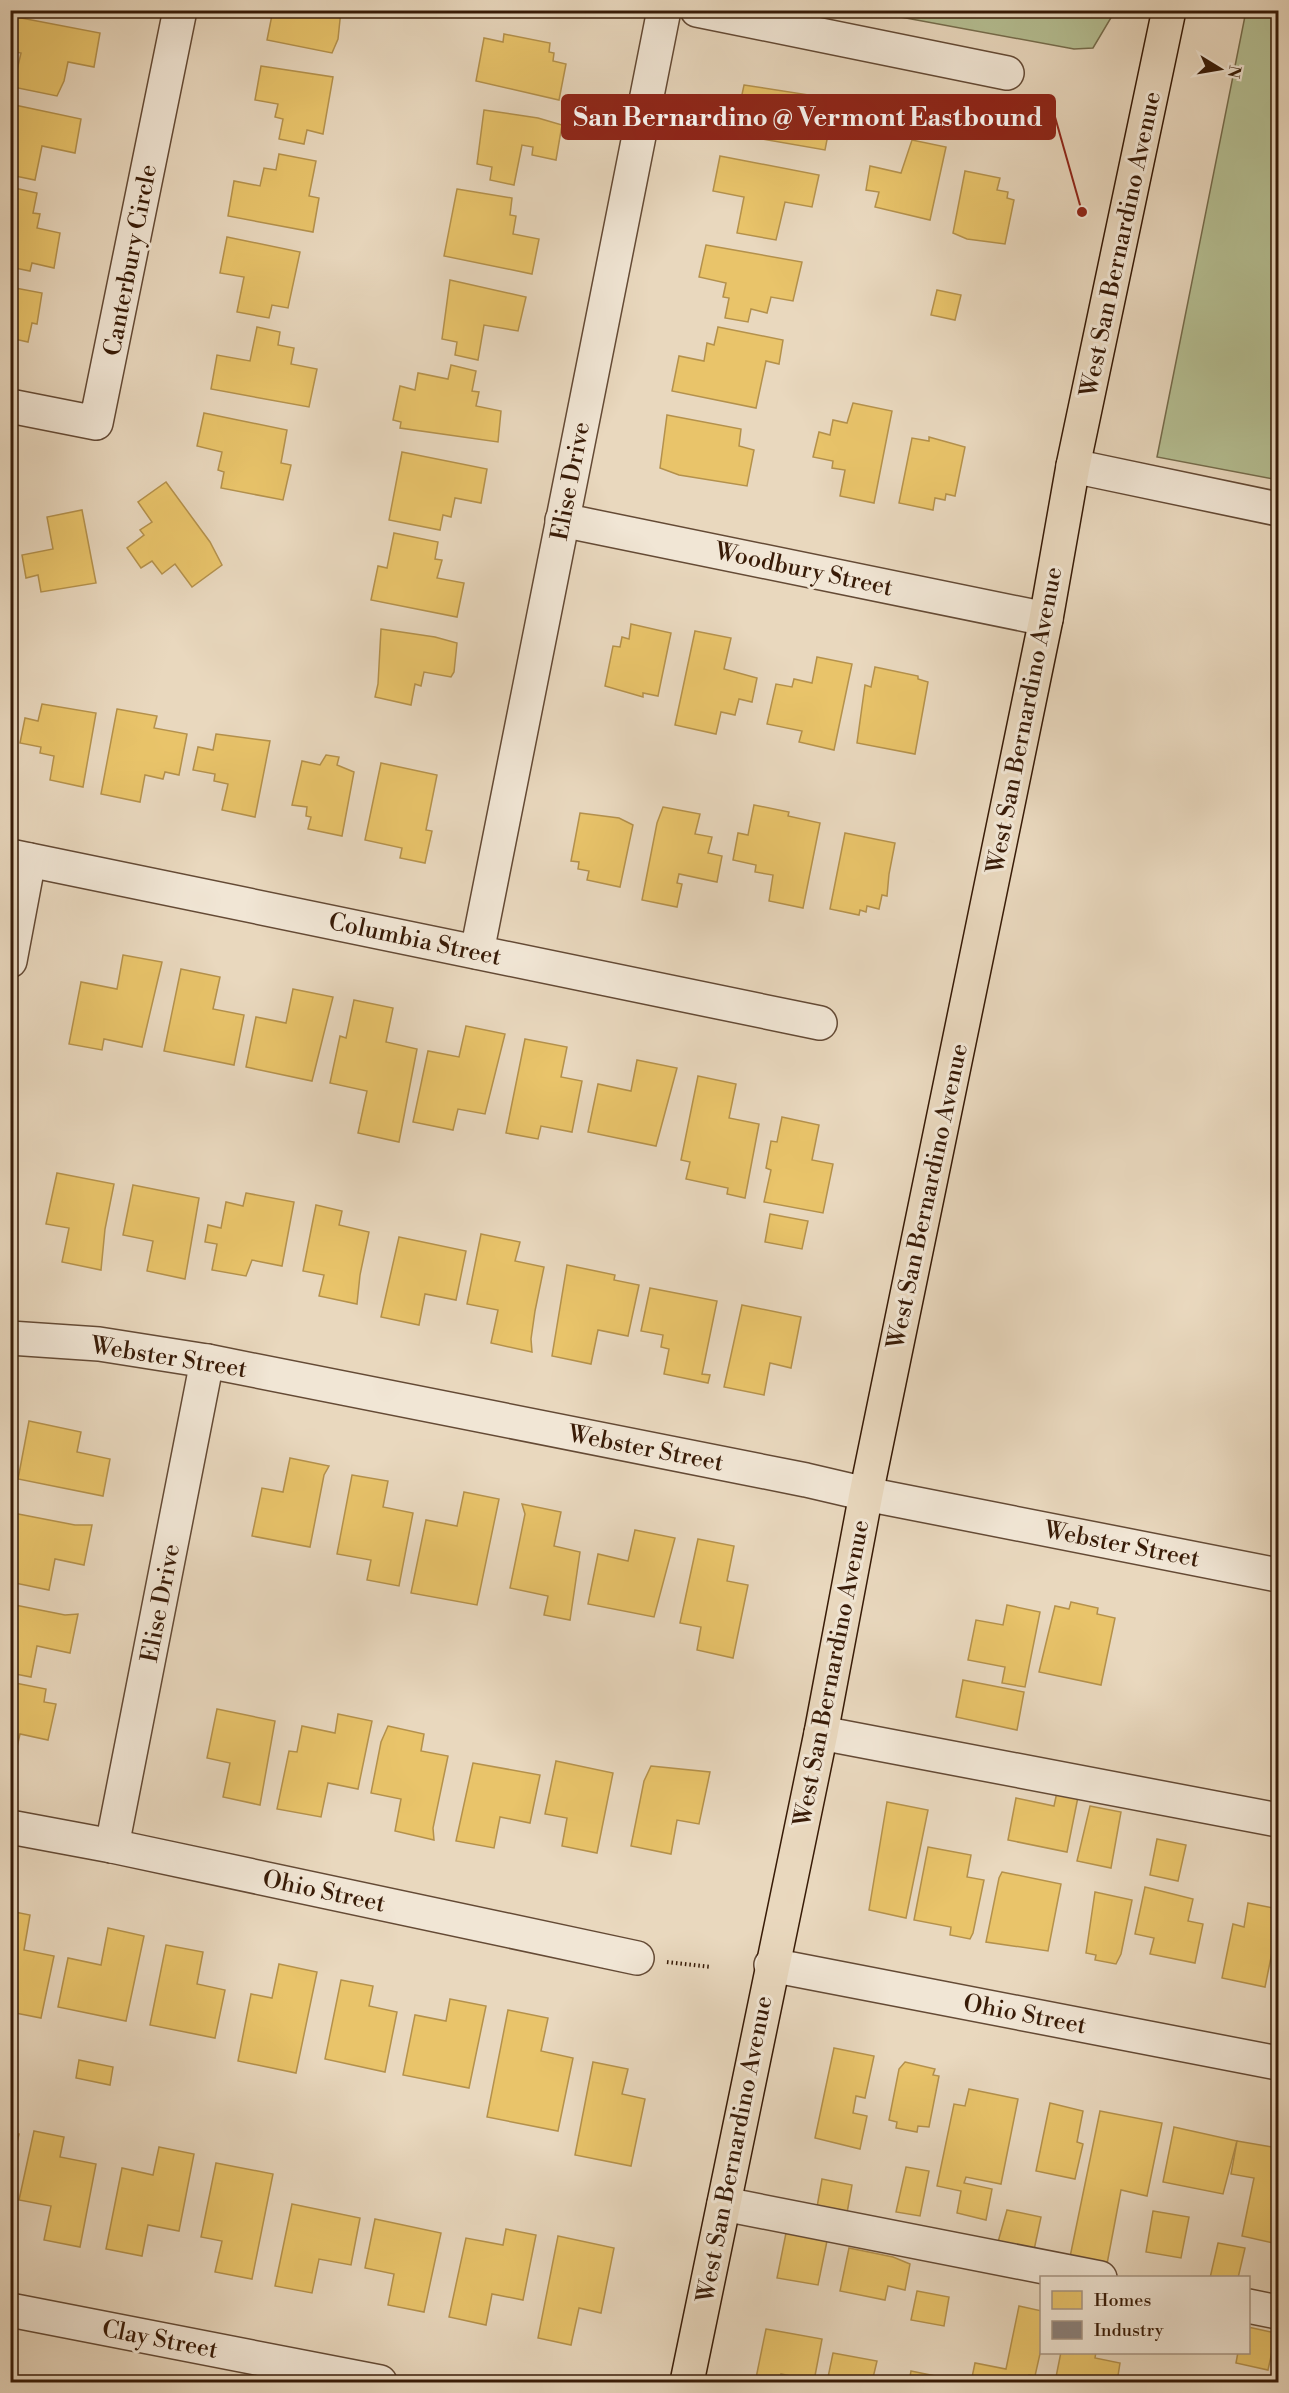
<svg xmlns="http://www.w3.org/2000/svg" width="1289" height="2393" font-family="'Libre Bodoni',serif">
<rect width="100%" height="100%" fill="#e9d8be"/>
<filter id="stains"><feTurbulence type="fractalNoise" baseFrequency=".00333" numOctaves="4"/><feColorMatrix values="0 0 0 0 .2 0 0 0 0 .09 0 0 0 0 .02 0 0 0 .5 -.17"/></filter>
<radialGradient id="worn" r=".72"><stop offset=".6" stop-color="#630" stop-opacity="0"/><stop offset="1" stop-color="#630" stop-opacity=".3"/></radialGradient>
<g fill="#b5bf93" stroke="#766d4d" stroke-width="1.5">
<path d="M 868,11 L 1115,11 L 1093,48 L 1074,49 Z"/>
<path d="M 1246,11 L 1278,11 L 1278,480 L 1157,457 Z"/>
</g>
<g fill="#e9c46a" stroke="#b4914c" stroke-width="1.5">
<path d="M 273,10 L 341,10 L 338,39 L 332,53 L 267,40 Z"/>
<path d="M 16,17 L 100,33 L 94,67 L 68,62 L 64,81 L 57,96 L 13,87 L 21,53 L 10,51 Z"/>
<path d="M 504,34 L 550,43 L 549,52 L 554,53 L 553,61 L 566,64 L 559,100 L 476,81 L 484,38 L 503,42 Z"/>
<path d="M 261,66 L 333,77 L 323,134 L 307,130 L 304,144 L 279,139 L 283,119 L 275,117 L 278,104 L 255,100 Z"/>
<path d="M 744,85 L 835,99 L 825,150 L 727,133 L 734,103 L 740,104 Z"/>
<path d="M 10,104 L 81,119 L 75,153 L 42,146 L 35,180 L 10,175 Z"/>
<path d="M 484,110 L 538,118 L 562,125 L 556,160 L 532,155 L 533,147 L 522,145 L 514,185 L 490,180 L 492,167 L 477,164 Z"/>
<path d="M 912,140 L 946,147 L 930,220 L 875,207 L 879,192 L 866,190 L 870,166 L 901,173 Z"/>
<path d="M 279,154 L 316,161 L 309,196 L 319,198 L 313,232 L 228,216 L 234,181 L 260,186 L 264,168 L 276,170 Z"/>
<path d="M 720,156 L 819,175 L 812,207 L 785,202 L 776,240 L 737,233 L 744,197 L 713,191 Z"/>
<path d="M 965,171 L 1000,178 L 997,190 L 1008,192 L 1007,198 L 1014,200 L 1005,244 L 967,239 L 953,233 Z"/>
<path d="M 10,187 L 37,193 L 33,213 L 40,214 L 37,228 L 60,233 L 54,268 L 32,263 L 30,271 L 10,267 Z"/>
<path d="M 457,189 L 512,198 L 510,215 L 516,216 L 513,234 L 539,239 L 532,274 L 444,256 Z"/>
<path d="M 227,237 L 300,252 L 288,308 L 272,305 L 269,318 L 237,312 L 244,277 L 220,273 Z"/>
<path d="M 706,245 L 802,262 L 793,301 L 771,297 L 767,313 L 751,309 L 748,322 L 725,318 L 729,298 L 723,297 L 726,283 L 699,277 Z"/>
<path d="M 450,280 L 526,297 L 518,331 L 484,325 L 478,360 L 455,355 L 457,342 L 442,339 Z"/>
<path d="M 10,287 L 42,293 L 37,324 L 32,323 L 28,342 L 10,338 Z"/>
<path d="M 937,290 L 961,295 L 955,320 L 931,315 Z"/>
<path d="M 257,327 L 280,332 L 278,345 L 294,348 L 291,364 L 317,369 L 309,407 L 211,389 L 217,355 L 250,361 Z"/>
<path d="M 718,327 L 783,340 L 779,364 L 766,361 L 756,408 L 672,391 L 679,356 L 704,361 L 707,343 L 714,345 Z"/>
<path d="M 451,365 L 476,371 L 472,391 L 479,392 L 476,406 L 501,411 L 498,442 L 400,428 L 401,422 L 393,420 L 400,386 L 415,390 L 418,373 L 448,379 Z"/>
<path d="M 853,403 L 892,411 L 874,503 L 840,496 L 845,470 L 832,468 L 833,461 L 813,457 L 819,432 L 830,435 L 833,420 L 847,423 Z"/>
<path d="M 204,413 L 287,430 L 281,463 L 291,465 L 283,500 L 221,488 L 224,472 L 218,470 L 222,452 L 197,446 Z"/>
<path d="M 667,415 L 741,429 L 739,446 L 754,450 L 747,486 L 679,475 L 660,468 Z"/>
<path d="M 929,437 L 965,447 L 955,496 L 946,494 L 945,500 L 935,498 L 933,510 L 899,503 L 912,438 L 929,441 Z"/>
<path d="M 402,452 L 487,469 L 481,503 L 455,498 L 451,517 L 443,515 L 440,530 L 389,520 Z"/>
<path d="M 166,482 L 210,542 L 222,565 L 192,587 L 175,564 L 162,574 L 152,561 L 141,568 L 127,548 L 144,535 L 140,530 L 152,522 L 138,502 Z"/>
<path d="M 82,510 L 96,583 L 41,592 L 38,575 L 26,578 L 22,555 L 53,549 L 47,517 Z"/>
<path d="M 394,533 L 438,542 L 435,559 L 442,560 L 437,578 L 464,583 L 457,617 L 371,600 L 378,566 L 387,568 Z"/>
<path d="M 631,624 L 671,633 L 658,696 L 643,693 L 643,697 L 605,686 L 613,646 L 620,647 L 622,637 L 629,639 Z"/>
<path d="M 381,629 L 435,637 L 457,643 L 454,672 L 451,677 L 424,672 L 421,686 L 415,684 L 411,705 L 375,697 L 378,684 Z"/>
<path d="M 695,631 L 731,638 L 724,669 L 757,678 L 752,702 L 739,699 L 735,715 L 721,712 L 716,734 L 675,725 Z"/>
<path d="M 817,657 L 852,664 L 834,750 L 799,742 L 802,731 L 767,724 L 776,684 L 792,687 L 794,679 L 812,683 Z"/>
<path d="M 875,667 L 918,676 L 918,679 L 928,682 L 915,754 L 857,743 L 865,685 L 871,687 Z"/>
<path d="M 42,704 L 96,713 L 83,787 L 50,780 L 54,756 L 40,753 L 41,747 L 20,743 L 25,718 L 38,721 Z"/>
<path d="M 117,709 L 157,716 L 154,728 L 187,734 L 179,775 L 165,772 L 163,779 L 145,775 L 140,802 L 101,794 Z"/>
<path d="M 216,734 L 270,741 L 255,817 L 222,810 L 228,784 L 214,781 L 215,774 L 193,770 L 198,747 L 213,750 Z"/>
<path d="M 326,755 L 339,757 L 337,765 L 354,772 L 342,836 L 308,829 L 311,817 L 306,816 L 307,807 L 292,805 L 302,761 L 320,765 Z"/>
<path d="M 381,763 L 437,775 L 426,830 L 432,831 L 425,863 L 400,858 L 402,848 L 365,840 Z"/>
<path d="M 754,805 L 789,812 L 788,816 L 820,823 L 803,908 L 769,901 L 773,875 L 755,872 L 756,865 L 733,860 L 738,833 L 748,835 Z"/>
<path d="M 663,807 L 700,814 L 695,834 L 712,837 L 708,853 L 722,856 L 717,882 L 679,874 L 677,883 L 682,884 L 677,907 L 642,900 L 657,823 Z"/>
<path d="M 580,813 L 619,818 L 633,825 L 620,887 L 587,880 L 589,871 L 578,869 L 579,862 L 571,861 Z"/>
<path d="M 845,833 L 895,843 L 889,874 L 887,896 L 882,895 L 879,909 L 867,906 L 866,912 L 860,910 L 859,915 L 830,909 Z"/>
<path d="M 123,955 L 162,962 L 142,1047 L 104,1039 L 102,1050 L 69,1044 L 81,982 L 117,989 Z"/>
<path d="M 181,969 L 220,977 L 213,1009 L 244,1015 L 234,1065 L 164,1051 Z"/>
<path d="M 293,989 L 333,997 L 312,1081 L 246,1067 L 256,1017 L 286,1023 Z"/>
<path d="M 354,1000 L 393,1008 L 386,1042 L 417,1049 L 399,1142 L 358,1133 L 367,1091 L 330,1083 L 340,1036 L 346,1038 Z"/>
<path d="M 466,1026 L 505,1034 L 485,1114 L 458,1109 L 453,1130 L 413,1122 L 428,1051 L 459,1057 Z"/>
<path d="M 525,1039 L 567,1047 L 561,1077 L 582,1081 L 572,1132 L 541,1126 L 538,1139 L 506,1133 Z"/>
<path d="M 637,1060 L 677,1068 L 656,1146 L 588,1132 L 598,1084 L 631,1091 Z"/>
<path d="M 698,1076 L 736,1084 L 729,1118 L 759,1124 L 745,1198 L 727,1194 L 728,1188 L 686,1179 L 690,1162 L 681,1160 Z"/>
<path d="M 782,1117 L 819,1125 L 812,1160 L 833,1164 L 823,1213 L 764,1202 L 771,1170 L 766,1168 L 771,1141 L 777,1142 Z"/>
<path d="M 57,1173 L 114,1184 L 105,1229 L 101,1270 L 62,1262 L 69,1228 L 46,1224 Z"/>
<path d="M 133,1185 L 199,1198 L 185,1279 L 147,1271 L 153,1241 L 123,1235 Z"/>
<path d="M 246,1193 L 294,1202 L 282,1266 L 252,1260 L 246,1276 L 212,1270 L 217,1244 L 205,1242 L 208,1225 L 221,1228 L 226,1202 L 243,1206 Z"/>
<path d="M 316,1205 L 342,1211 L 339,1225 L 369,1232 L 360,1275 L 357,1304 L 319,1296 L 324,1275 L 303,1271 Z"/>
<path d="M 770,1214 L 808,1221 L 802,1249 L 765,1242 Z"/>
<path d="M 481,1234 L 520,1242 L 515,1261 L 544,1267 L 535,1311 L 531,1339 L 532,1352 L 491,1343 L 498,1310 L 467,1304 Z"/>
<path d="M 399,1237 L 466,1251 L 456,1300 L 425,1294 L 419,1325 L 381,1317 Z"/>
<path d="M 567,1265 L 615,1275 L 614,1280 L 639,1285 L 628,1336 L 598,1330 L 591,1364 L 552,1356 Z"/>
<path d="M 650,1288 L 717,1301 L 702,1374 L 710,1375 L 708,1383 L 664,1374 L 669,1349 L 661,1347 L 663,1335 L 641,1331 Z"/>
<path d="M 742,1305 L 801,1317 L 791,1368 L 770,1363 L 764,1395 L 724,1387 Z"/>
<path d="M 29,1421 L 81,1432 L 77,1452 L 110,1459 L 103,1496 L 18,1479 Z"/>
<path d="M 290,1458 L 329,1466 L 324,1475 L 310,1547 L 252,1536 L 262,1488 L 283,1492 Z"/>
<path d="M 352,1475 L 388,1481 L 383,1507 L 413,1513 L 399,1586 L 367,1580 L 371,1560 L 337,1554 Z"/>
<path d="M 464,1492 L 499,1499 L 477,1605 L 411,1593 L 426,1520 L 457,1526 Z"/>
<path d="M 522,1504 L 561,1512 L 554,1546 L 580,1552 L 570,1620 L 544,1615 L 548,1596 L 510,1588 L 525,1514 Z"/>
<path d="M 13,1513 L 75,1525 L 92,1525 L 84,1565 L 55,1559 L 49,1590 L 10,1582 L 10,1523 Z"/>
<path d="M 635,1530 L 675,1538 L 654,1617 L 588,1604 L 598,1554 L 628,1561 Z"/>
<path d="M 698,1539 L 734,1546 L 727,1581 L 748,1585 L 733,1658 L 697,1650 L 701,1627 L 680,1623 Z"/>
<path d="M 1071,1602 L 1098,1608 L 1097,1614 L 1115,1618 L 1101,1685 L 1039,1672 L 1055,1606 L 1069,1609 Z"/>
<path d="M 10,1604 L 65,1615 L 78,1614 L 70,1653 L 37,1646 L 31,1677 L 10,1673 Z"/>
<path d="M 1007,1605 L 1040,1612 L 1025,1687 L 1002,1683 L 1005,1667 L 968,1660 L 976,1620 L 1003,1625 Z"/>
<path d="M 963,1680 L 1024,1692 L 1017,1730 L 956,1717 Z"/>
<path d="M 1278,1680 L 1278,1715 L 1272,1713 Z"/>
<path d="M 10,1682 L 46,1689 L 44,1702 L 56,1704 L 48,1740 L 20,1734 L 15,1756 L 10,1755 Z"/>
<path d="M 217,1709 L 275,1721 L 260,1805 L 223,1797 L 230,1763 L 207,1758 Z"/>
<path d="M 338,1714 L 372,1721 L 358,1789 L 328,1783 L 321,1817 L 277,1809 L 289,1751 L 297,1752 L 302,1726 L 335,1733 Z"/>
<path d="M 388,1726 L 424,1734 L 421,1751 L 448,1756 L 433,1828 L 434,1840 L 395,1831 L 401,1799 L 371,1793 L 381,1742 Z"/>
<path d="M 556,1761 L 613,1773 L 597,1853 L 562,1846 L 567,1818 L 545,1814 Z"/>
<path d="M 473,1763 L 540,1775 L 530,1823 L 500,1817 L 494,1848 L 456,1841 Z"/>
<path d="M 651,1766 L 710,1772 L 699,1824 L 677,1820 L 671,1854 L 631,1846 L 644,1781 Z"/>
<path d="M 1057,1792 L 1078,1797 L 1067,1852 L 1008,1840 L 1016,1798 L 1054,1806 Z"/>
<path d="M 887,1802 L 928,1810 L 906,1918 L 869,1910 Z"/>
<path d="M 1090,1806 L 1121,1812 L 1111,1868 L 1077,1861 Z"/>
<path d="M 1157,1839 L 1186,1845 L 1178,1881 L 1150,1875 Z"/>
<path d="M 928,1847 L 971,1855 L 967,1877 L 984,1880 L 973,1933 L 970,1939 L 950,1935 L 951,1927 L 914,1920 Z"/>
<path d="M 1002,1872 L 1061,1884 L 1048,1951 L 986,1942 L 999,1878 Z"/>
<path d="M 1145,1887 L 1193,1899 L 1188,1921 L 1203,1924 L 1195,1963 L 1150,1954 L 1154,1938 L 1135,1934 Z"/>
<path d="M 1095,1892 L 1132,1900 L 1121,1954 L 1116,1964 L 1095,1960 L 1096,1955 L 1086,1953 Z"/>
<path d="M 1248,1903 L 1278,1909 L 1278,1923 L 1265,1987 L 1222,1978 L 1233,1924 L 1244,1927 Z"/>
<path d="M 10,1911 L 30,1915 L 24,1950 L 54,1956 L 41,2018 L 10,2012 Z"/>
<path d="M 108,1928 L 144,1936 L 126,2021 L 58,2007 L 68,1958 L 101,1965 Z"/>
<path d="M 166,1945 L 203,1952 L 197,1984 L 225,1990 L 215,2038 L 150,2025 Z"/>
<path d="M 279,1964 L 317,1972 L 296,2073 L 238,2061 L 251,1994 L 272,1998 Z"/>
<path d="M 341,1980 L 373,1986 L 369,2006 L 397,2012 L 385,2072 L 325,2059 Z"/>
<path d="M 450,1999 L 486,2006 L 469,2088 L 403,2075 L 415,2015 L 446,2021 Z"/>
<path d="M 508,2010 L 548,2018 L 541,2051 L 573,2058 L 558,2131 L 487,2117 Z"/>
<path d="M 834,2048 L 874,2056 L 865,2098 L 856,2096 L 853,2113 L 867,2116 L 860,2149 L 815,2138 Z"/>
<path d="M 79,2060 L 113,2067 L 110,2085 L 76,2078 Z"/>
<path d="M 593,2062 L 628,2069 L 622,2094 L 645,2099 L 631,2166 L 575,2155 Z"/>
<path d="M 905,2062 L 935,2069 L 933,2075 L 939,2076 L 929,2127 L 918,2126 L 917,2132 L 896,2128 L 897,2122 L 889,2120 L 899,2069 Z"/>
<path d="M 969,2089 L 1018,2099 L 1001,2184 L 966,2177 L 964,2183 L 992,2189 L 986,2220 L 957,2213 L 961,2191 L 937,2186 L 954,2104 L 965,2106 Z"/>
<path d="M 1050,2103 L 1083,2111 L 1077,2142 L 1083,2144 L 1075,2179 L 1036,2171 Z"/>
<path d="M 1100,2111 L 1162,2123 L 1147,2196 L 1121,2190 L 1107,2264 L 1070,2257 Z"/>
<path d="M 1174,2127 L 1237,2141 L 1223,2194 L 1163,2182 Z"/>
<path d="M 34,2131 L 64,2137 L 60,2157 L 96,2164 L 80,2247 L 44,2240 L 51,2206 L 19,2200 Z"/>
<path d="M 10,2132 L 19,2134 L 10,2174 Z"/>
<path d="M 1237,2141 L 1278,2148 L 1278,2244 L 1242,2236 L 1254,2178 L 1231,2174 Z"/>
<path d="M 159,2147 L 194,2154 L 179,2231 L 148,2225 L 142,2256 L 106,2249 L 122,2168 L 153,2175 Z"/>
<path d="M 216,2163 L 273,2174 L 252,2279 L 215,2272 L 222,2241 L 201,2237 Z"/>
<path d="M 906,2167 L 929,2171 L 920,2216 L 896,2212 Z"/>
<path d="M 822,2179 L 852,2185 L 847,2213 L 817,2207 Z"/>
<path d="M 292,2204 L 360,2218 L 351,2265 L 319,2259 L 312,2293 L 275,2286 Z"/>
<path d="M 1007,2210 L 1041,2217 L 1034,2250 L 998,2242 Z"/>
<path d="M 1153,2211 L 1189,2217 L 1181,2258 L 1146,2252 Z"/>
<path d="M 375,2219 L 441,2233 L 424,2312 L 388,2305 L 394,2274 L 365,2268 Z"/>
<path d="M 506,2229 L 536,2235 L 523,2300 L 492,2294 L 486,2325 L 449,2317 L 466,2238 L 503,2245 Z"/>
<path d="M 786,2233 L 827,2241 L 818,2285 L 777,2278 Z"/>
<path d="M 558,2236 L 614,2248 L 601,2313 L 579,2308 L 571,2345 L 538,2338 Z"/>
<path d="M 1218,2243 L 1245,2248 L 1238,2278 L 1210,2278 Z"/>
<path d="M 849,2248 L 893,2257 L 910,2264 L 905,2290 L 888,2286 L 885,2300 L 840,2291 Z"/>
<path d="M 917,2291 L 949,2297 L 944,2326 L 911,2320 Z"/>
<path d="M 1019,2306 L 1042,2311 L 1042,2345 L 1035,2376 L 1029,2375 L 1027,2382 L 971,2382 L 975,2363 L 1006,2369 Z"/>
<path d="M 1248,2327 L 1276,2333 L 1268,2370 L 1236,2363 L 1238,2352 L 1248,2352 Z"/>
<path d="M 766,2329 L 822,2339 L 814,2381 L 781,2374 L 779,2382 L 756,2378 Z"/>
<path d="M 1061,2352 L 1096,2352 L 1095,2358 L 1120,2363 L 1117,2382 L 1055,2382 Z"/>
<path d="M 833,2353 L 877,2361 L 872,2382 L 827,2382 Z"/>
<path d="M 911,2371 L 960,2381 L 959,2382 L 909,2382 Z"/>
</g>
<path fill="#8a817c" stroke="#716259" stroke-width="1.5" d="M 1278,823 L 1278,848 L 1274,847 Z"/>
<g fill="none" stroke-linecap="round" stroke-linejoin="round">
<g stroke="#644a35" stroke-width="36">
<g id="minor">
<path d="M 697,10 L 1007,73"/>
<path d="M 10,406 L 96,423 L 180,10"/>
<path d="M 1073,466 L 1278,509"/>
<path d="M 562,520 L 1046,619"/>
<path d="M 10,856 L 820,1023"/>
<path d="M 477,952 L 664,10"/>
<path d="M 10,961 L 29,860"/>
<path d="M 10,1338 L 99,1344 L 207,1361 L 806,1480 L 866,1494 L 1278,1575"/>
<path d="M 821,1733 L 1278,1820"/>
<path d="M 10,1827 L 112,1846 L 637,1958"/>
<path d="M 112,1846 L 207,1361"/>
<path d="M 771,1965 L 1278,2063"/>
<path d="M 724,2204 L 1100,2278"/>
<path d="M 1248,2306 L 1278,2312"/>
<path d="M 10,2310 L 380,2382"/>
</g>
</g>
<g stroke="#381b07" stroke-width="36">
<path id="major" d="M 687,2382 L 821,1733 L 866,1494 L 1046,619 L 1073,466 L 1169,10"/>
</g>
<path stroke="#381b07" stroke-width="4" stroke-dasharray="1.5 3" stroke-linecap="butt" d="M 667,1962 L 711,1967"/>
<use href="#minor" stroke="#f1e6d5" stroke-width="33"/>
<use href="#major" stroke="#e9d8be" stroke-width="33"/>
</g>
<g text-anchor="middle" stroke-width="6" stroke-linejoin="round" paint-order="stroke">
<g font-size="24" fill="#381b07" stroke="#f1e6d5">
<text transform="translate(1120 244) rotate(-78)" y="8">West San Bernardino Avenue</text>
<text transform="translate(130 260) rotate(-79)" y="8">Canterbury Circle</text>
<text transform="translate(570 481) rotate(-79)" y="8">Elise Drive</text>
<text transform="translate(804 569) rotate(12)" y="8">Woodbury Street</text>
<text transform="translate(1024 720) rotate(-79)" y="8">West San Bernardino Avenue</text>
<text transform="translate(415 939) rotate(12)" y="8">Columbia Street</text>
<text transform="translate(927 1196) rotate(-78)" y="8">West San Bernardino Avenue</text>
<text transform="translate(169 1357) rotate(9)" y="8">Webster Street</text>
<text transform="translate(646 1448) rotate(11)" y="8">Webster Street</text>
<text transform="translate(1122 1544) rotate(11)" y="8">Webster Street</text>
<text transform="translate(160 1603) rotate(-79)" y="8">Elise Drive</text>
<text transform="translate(831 1673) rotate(-79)" y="8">West San Bernardino Avenue</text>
<text transform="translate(324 1891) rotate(12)" y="8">Ohio Street</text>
<text transform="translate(1025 2014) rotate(11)" y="8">Ohio Street</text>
<text transform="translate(734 2149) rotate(-79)" y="8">West San Bernardino Avenue</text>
<text transform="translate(160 2339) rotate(11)" y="8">Clay Street</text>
</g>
</g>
<path fill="none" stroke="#8f2418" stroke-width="2" d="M1082 212L1055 117"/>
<circle fill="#8f2418" stroke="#f1e6d5" stroke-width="2" cx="1082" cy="212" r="6"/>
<rect fill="#8f2418" stroke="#8f2418" stroke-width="2" x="562" y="95" width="493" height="44" rx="6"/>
<g font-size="26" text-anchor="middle" font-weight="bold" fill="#fff">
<text x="808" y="126">San Bernardino @ Vermont Eastbound</text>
</g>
<rect width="1289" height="2393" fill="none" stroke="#e9d8be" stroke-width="36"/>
<rect x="12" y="12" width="1265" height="2369" fill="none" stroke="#381b07" stroke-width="3"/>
<rect x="18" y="18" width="1253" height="2357" fill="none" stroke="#381b07" stroke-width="1.5"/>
<rect x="1040" y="2276" width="210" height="78" fill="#f1e6d5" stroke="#a79583" stroke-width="1.5"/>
<rect x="1052" y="2291" width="30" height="18" fill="#e9c46a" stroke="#a79583" stroke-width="1.5"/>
<text x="1094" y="2306" font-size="18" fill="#381b07">Homes</text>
<rect x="1052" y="2321" width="30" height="18" fill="#8a817c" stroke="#a79583" stroke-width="1.5"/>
<text x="1094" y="2336" font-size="18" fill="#381b07">Industry</text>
<g transform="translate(1220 69) rotate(101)" stroke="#f1e6d5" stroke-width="4.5" paint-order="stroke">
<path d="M0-4.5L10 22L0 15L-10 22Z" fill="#381b07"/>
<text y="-9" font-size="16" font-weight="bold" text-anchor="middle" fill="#381b07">N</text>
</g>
<rect width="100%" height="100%" filter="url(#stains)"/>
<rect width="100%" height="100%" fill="url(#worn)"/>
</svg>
